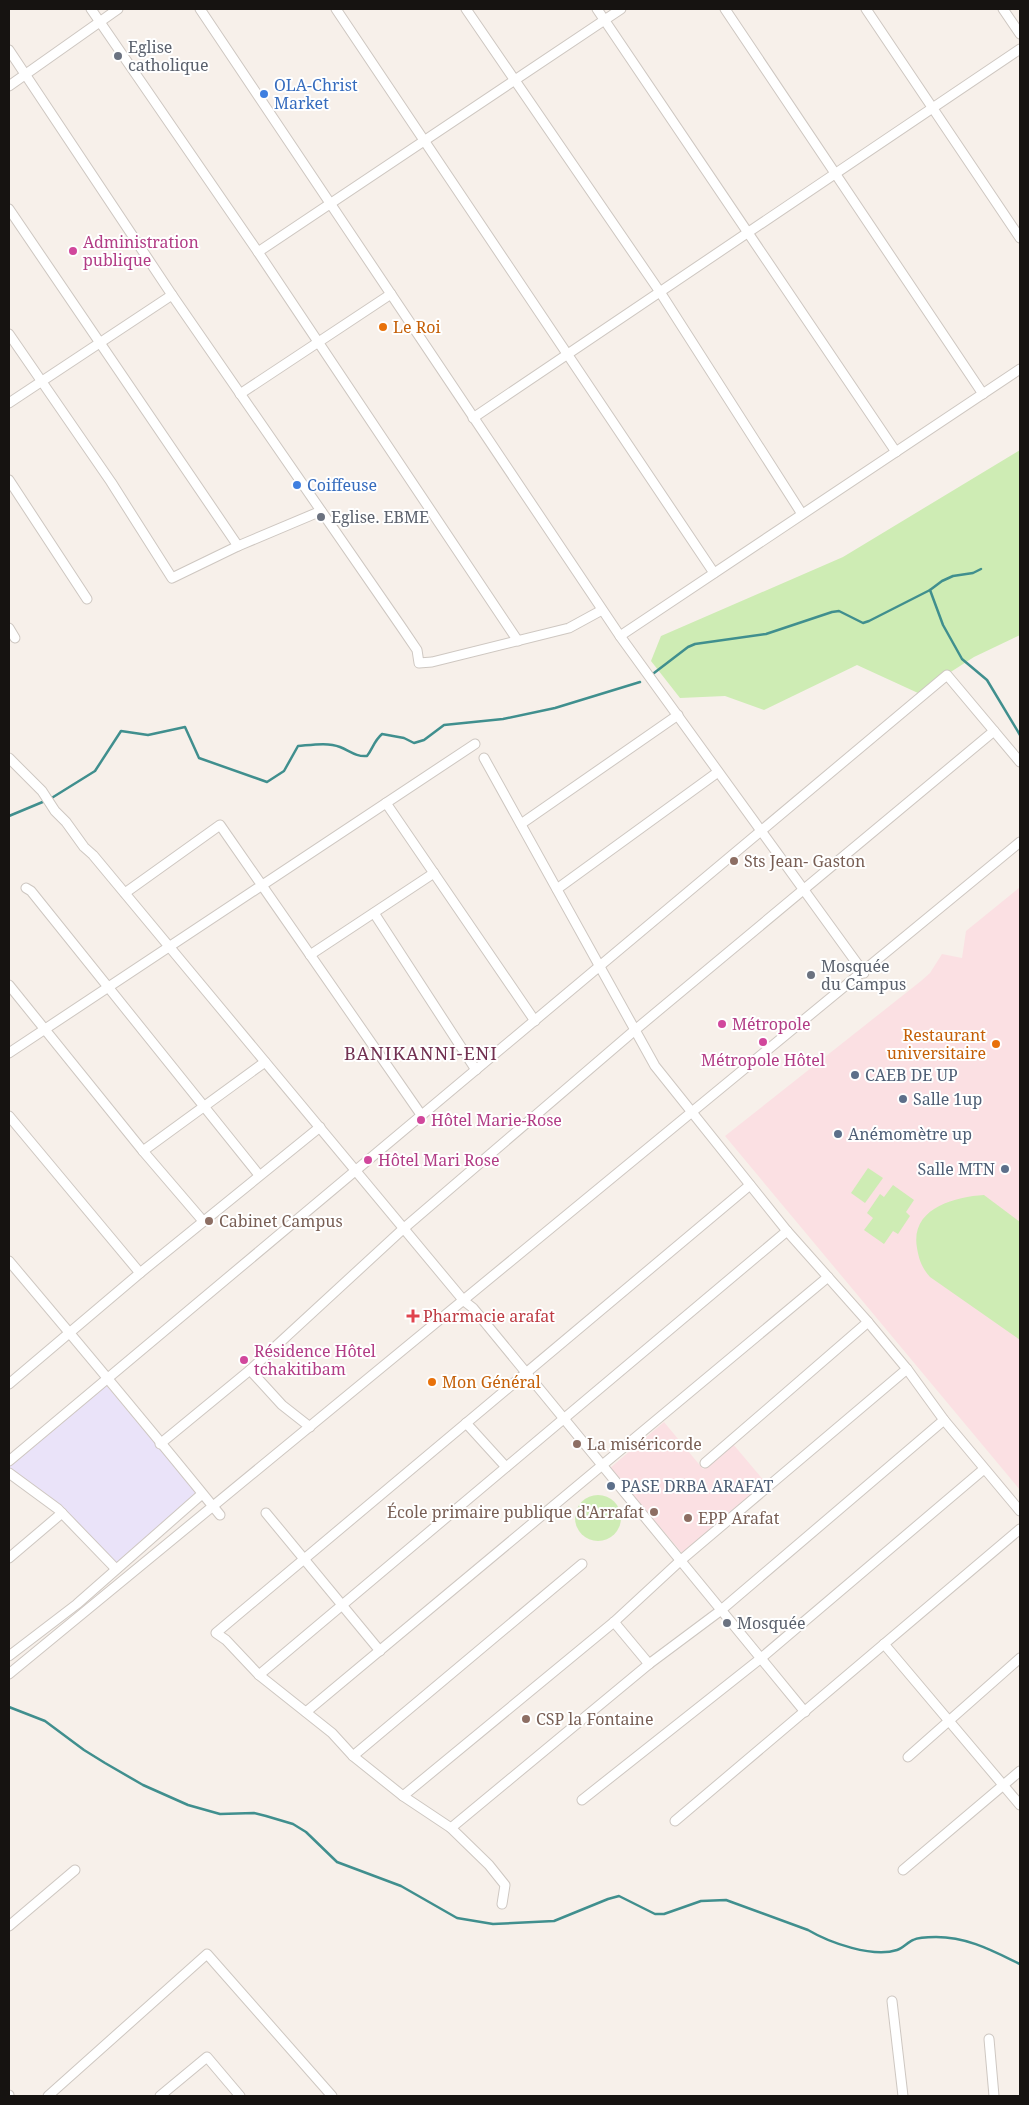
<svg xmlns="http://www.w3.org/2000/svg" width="1029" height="2105" font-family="'Noto Serif',serif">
<rect width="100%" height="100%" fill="#f7f0ea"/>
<path fill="#eae3f9" d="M 105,1384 L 198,1494 L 116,1564 L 67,1511 L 44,1492 L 9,1470 L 9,1465 Z"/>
<g fill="#fbe0e3">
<path d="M 1020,887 L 1020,1490 L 725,1136 L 921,981 L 930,973 L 942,954 L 962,958 L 966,931 Z"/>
<path d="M 664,1422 L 703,1469 L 733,1444 L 765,1482 L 682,1553 L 610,1468 Z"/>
</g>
<g fill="#ceecb4">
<path d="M 1020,450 L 1020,635 L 974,657 L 918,693 L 857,665 L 764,710 L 725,696 L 680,698 L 651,661 L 661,636 L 843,557 Z"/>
<path d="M 868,1168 L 883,1178 L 865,1203 L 851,1193 Z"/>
<path d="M 893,1185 L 914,1200 L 906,1212 L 910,1216 L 898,1234 L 893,1231 L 884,1244 L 864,1230 L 873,1218 L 867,1213 L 880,1194 L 884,1197 Z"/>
<path d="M 984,1195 L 1020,1222 L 1020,1340 L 930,1277 C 922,1268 919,1260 917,1248 C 910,1209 953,1197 984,1195 Z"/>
<circle cx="598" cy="1518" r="23"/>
</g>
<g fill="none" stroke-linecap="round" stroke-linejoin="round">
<g stroke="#408f8e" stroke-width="2.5">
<path d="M 930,590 L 943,625 L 962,659 L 987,680 L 1020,735"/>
<path d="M 654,673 L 688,647 L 695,644 L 766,634 L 832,612 L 839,611 L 863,623 L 869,621 L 930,590 L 942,581 L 953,576 L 973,573 L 981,569"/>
<path d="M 50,799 L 95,771 L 121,731 L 148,735 L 185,727 L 199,758 L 267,782 L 284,771 L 298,746 C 311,745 328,742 340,747 C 350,751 356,757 367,756 C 373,748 374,741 382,734 L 404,738 L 414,743 L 424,740 L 444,725 L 503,719 L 555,708 L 640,682"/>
<path d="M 9,816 L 45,801"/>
<path d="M 9,1707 L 45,1721 L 84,1750 L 105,1763 L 143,1785 L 188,1805 L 220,1814 L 254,1813 L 266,1816 L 293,1824 L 306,1832 L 337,1862 L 401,1886 L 457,1918 L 493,1924 L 554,1921 L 608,1899 L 619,1896 L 655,1914 L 664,1914 L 701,1901 L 726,1900 L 808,1930 C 830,1943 873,1958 897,1950 C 903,1948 908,1942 913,1940 C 919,1937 930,1937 936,1937 C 968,1937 993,1951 1020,1964"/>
</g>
<g stroke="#cec7c1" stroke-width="11">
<g id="minor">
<path d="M 91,9 L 258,252 L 518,641"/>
<path d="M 200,9 L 620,636 L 864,973"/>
<path d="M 336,9 L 714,573"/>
<path d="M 466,9 L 660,292 L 802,514"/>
<path d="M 597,9 L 896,452"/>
<path d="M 725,9 L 983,394"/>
<path d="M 866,9 L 1020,238"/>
<path d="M 1003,9 L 1020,34"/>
<path d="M 9,50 L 172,295 L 400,625 L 417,650 L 419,663 L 432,662 L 569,628 L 602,610"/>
<path d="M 9,86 L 118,9"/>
<path d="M 9,209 L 238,546"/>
<path d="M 258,252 L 621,9"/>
<path d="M 9,334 L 111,482 L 172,578 L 238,546 L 321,511"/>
<path d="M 240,394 L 391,294"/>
<path d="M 9,403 L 172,295"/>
<path d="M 473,418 L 1020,49"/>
<path d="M 9,480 L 87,599"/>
<path d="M 9,628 L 15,638"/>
<path d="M 620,636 L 1020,369"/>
<path d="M 9,758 L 42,791 L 55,811 L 66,822 L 84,847 L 93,855 L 464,1301 L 473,1308 L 805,1712"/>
<path d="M 484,758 L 655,1066 L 787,1231 L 868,1322 L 907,1369 L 944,1420 L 1020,1511"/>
<path d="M 386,803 L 535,1021"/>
<path d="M 521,824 L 678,715"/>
<path d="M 26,888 L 31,891 L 259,1175"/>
<path d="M 557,889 L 718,772"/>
<path d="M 125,893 L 220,825 L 422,1116"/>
<path d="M 374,913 L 476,1070"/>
<path d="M 310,955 L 434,873"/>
<path d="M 9,985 L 143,1151 L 203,1221"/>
<path d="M 9,1053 L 475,744"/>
<path d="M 9,1116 L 140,1273"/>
<path d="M 143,1151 L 265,1062"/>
<path d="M 9,1261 C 80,1345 151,1430 220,1515"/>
<path d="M 250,1370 L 282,1405 L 310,1427"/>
<path d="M 9,1384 L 140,1273 L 320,1127"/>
<path d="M 466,1423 L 506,1467"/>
<path d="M 160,1444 L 250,1370 L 403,1229 L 635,1030 L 994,731"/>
<path d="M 9,1461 L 947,675 L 1020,762"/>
<path d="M 705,1463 L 868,1322"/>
<path d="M 9,1473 L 58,1509 L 116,1569"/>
<path d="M 266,1513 L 380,1651"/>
<path d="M 9,1558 L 62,1513"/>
<path d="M 614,1622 L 649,1664"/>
<path d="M 884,1644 L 1020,1805"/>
<path d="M 9,1656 L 77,1604 L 202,1494"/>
<path d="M 9,1674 L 1020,842"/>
<path d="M 259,1675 L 787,1231"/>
<path d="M 306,1712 L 828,1277"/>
<path d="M 353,1756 L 582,1564"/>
<path d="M 908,1757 L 1020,1658"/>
<path d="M 403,1796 L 614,1622 L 680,1561 L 907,1369"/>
<path d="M 582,1800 L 760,1659 L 984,1469"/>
<path d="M 675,1821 L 1020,1529"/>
<path d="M 451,1828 L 649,1664 L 720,1611 L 944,1420"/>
<path d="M 903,1870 L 1020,1771"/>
<path d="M 502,1904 L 505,1885 L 489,1865 L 451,1828 L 403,1796 L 353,1756 L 332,1733 L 259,1675 L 226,1640 L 216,1633 L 750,1185"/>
<path d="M 9,1926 L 75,1870"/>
<path d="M 892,2001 L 903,2096"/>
<path d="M 989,2039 L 994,2096"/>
<path d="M 9,2095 L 9,2096"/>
<path d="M 48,2096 L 207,1954 L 332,2096"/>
<path d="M 160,2096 L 207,2057 L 240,2096"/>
</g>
</g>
<use href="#minor" stroke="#fff" stroke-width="9"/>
</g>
<g fill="#6b7280" stroke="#fff" stroke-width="2">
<circle cx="118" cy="56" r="5"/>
<circle cx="321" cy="517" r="5"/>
<circle cx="811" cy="975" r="5"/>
<circle cx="727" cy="1623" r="5"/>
</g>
<g fill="#3f7fe0" stroke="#fff" stroke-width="2">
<circle cx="264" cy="94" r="5"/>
<circle cx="297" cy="485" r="5"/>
</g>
<g fill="#d1479c" stroke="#fff" stroke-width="2">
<circle cx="73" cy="251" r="5"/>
<circle cx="722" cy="1024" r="5"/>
<circle cx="763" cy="1042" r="5"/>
<circle cx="421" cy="1120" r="5"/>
<circle cx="368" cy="1160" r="5"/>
<circle cx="244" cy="1360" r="5"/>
</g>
<g fill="#e8710a" stroke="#fff" stroke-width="2">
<circle cx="383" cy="327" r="5"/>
<circle cx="996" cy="1044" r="5"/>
<circle cx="432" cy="1382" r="5"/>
</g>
<g fill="#8d6e63" stroke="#fff" stroke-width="2">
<circle cx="734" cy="861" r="5"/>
<circle cx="209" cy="1221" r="5"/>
<circle cx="577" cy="1444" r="5"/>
<circle cx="654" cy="1512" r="5"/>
<circle cx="688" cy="1518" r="5"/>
<circle cx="526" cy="1719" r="5"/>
</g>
<g fill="#5c6f8a" stroke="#fff" stroke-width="2">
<circle cx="855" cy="1075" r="5"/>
<circle cx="903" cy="1099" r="5"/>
<circle cx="838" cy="1134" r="5"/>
<circle cx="1005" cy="1169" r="5"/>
<circle cx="611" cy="1486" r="5"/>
</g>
<path fill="#e0444e" stroke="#fff" stroke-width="2" d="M410.5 1308.5h5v5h5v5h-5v5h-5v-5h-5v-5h5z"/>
<g text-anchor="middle" stroke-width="4" stroke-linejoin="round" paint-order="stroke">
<g font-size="16" fill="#5b616d" stroke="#fff" text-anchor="start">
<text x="128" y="53">Eglise<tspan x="128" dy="18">catholique</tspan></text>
<text x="331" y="523">Eglise. EBME</text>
<text x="821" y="972">Mosquée<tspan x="821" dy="18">du Campus</tspan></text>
<text x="737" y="1629">Mosquée</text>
</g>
<g font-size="16" fill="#366cbe" stroke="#fff" text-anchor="start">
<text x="274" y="91">OLA-Christ<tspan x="274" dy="18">Market</tspan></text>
<text x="307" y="491">Coiffeuse</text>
</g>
<g font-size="16" fill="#b23c85" stroke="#fff" text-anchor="start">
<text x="83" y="248">Administration<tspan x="83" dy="18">publique</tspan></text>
<text x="732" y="1030">Métropole</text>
<text x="763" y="1066" text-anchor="middle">Métropole Hôtel</text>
<text x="431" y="1126">Hôtel Marie-Rose</text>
<text x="378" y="1166">Hôtel Mari Rose</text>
<text x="254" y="1357">Résidence Hôtel<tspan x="254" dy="18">tchakitibam</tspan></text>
</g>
<g font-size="16" fill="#c56008" stroke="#fff" text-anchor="start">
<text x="393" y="333">Le Roi</text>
<text x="986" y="1041" text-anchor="end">Restaurant<tspan x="986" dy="18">universitaire</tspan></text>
<text x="442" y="1388">Mon Général</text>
</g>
<g font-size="16" fill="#785e54" stroke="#fff" text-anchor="start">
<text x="744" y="867">Sts Jean- Gaston</text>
<text x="219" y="1227">Cabinet Campus</text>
<text x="587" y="1450">La miséricorde</text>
<text x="644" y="1518" text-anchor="end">École primaire publique d'Arrafat</text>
<text x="698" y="1524">EPP Arafat</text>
<text x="536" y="1725">CSP la Fontaine</text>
</g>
<g font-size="16" fill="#4e5e75" stroke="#fff" text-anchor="start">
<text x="865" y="1081">CAEB DE UP</text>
<text x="913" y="1105">Salle 1up</text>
<text x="848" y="1140">Anémomètre up</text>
<text x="995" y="1175" text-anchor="end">Salle MTN</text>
<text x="621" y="1492">PASE DRBA ARAFAT</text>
</g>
<g font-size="16" fill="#be3a42" stroke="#fff" text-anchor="start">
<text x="423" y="1322">Pharmacie arafat</text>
</g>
<g font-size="18" letter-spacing="1" fill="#723151" stroke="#fff">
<text x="421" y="1060">BANIKANNI-ENI</text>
</g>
</g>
<rect width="1029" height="2105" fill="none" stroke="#161311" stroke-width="20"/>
</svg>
